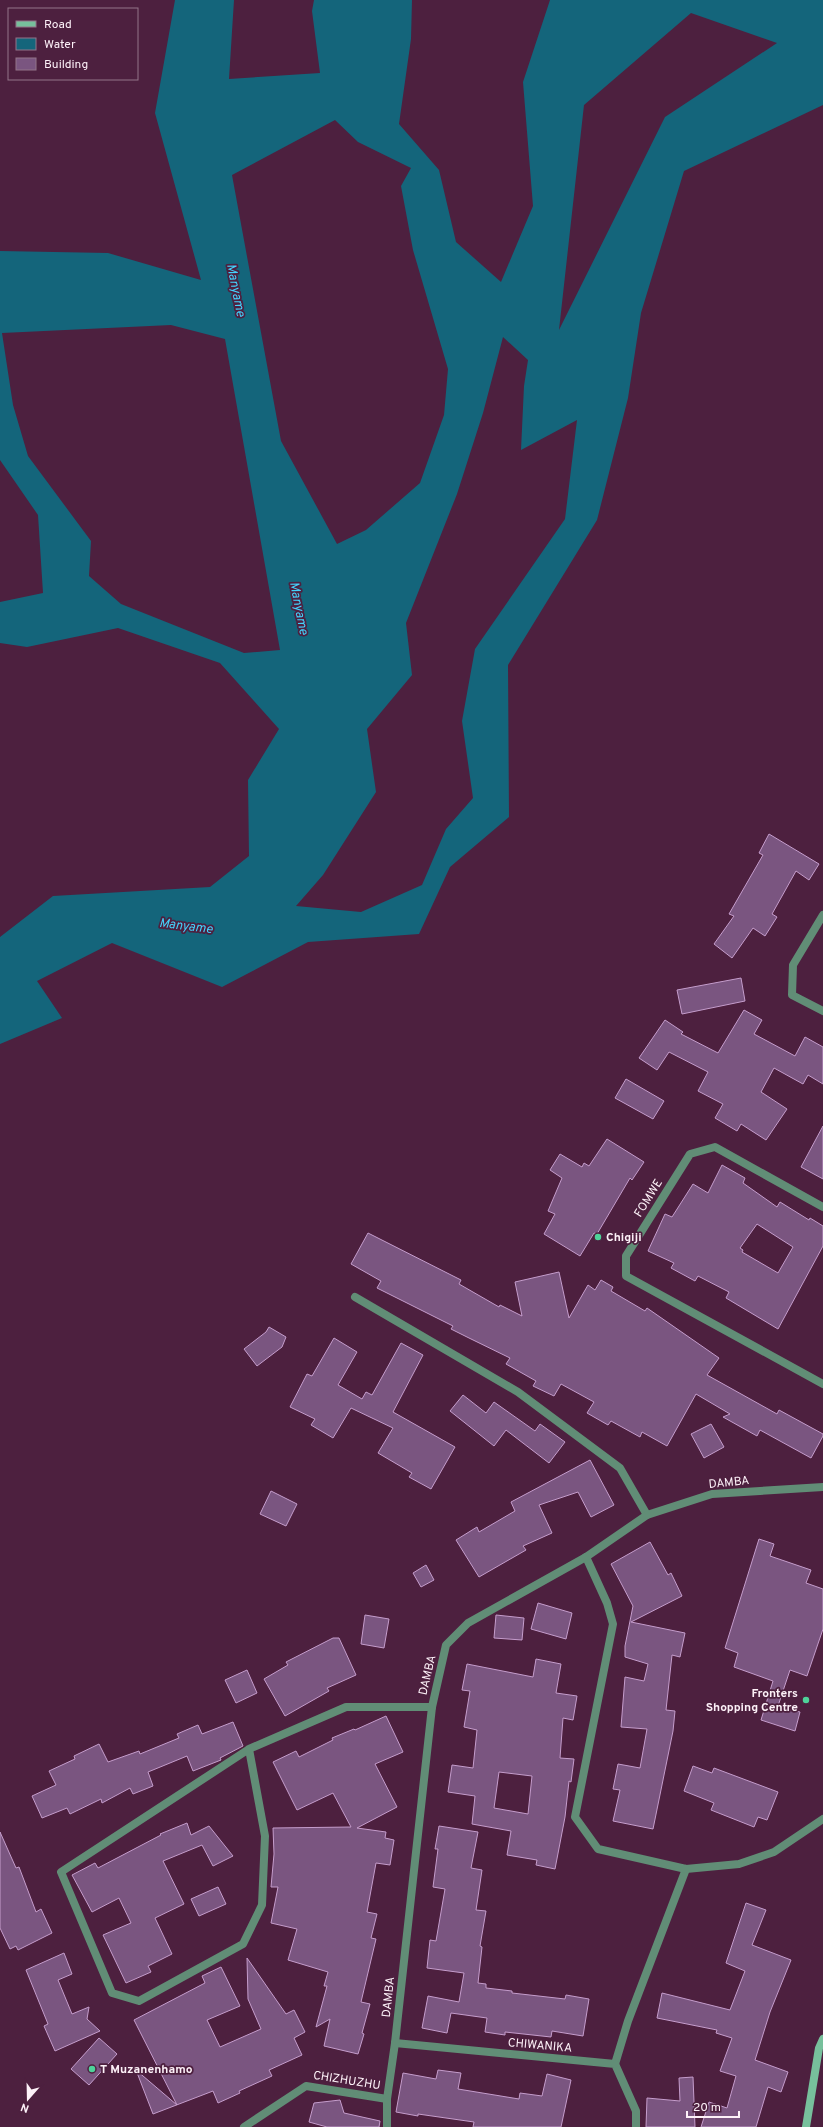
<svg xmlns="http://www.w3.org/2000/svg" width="823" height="2127" font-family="Overpass,sans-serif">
<rect width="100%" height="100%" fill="#4d203f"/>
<path fill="#14657b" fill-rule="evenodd" d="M 175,0 L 234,0 L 229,79 L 320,73 L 312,11 L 314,0 L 412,0 L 411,39 L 399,124 L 439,170 L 456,242 L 501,282 L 533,206 L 523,82 L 550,0 L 823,0 L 823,105 L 684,171 L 641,313 L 628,398 L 597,520 L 508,665 L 509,817 L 450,867 L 419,934 L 308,942 L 222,987 L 112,943 L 37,981 L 62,1018 L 0,1044 L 0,937 L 53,896 L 210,887 L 249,856 L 248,780 L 279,729 L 220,663 L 118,628 L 27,647 L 0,643 L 0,602 L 43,593 L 38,515 L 0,460 L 0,251 L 108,253 L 201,280 L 155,113 ZM 691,13 L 777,43 L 665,117 L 559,330 L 584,105 ZM 335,120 L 358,142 L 411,168 L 401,186 L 413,250 L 448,369 L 444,415 L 420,483 L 366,530 L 337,544 L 281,441 L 232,175 ZM 171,325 L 225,339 L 280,650 L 244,653 L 121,604 L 89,576 L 91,541 L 28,456 L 13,405 L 2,333 ZM 503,337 L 528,360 L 524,386 L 521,450 L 577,420 L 565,519 L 475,649 L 462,721 L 473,798 L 446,829 L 422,885 L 361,912 L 296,906 L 323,875 L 376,792 L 367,729 L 412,675 L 406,623 L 457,494 L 483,413 Z"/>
<g fill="#7a5580" stroke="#c59dcc" fill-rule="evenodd">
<path d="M 769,834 L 819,864 L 809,880 L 796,871 L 772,914 L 777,917 L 765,936 L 753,928 L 732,958 L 714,944 L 734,916 L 729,914 L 763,855 L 759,853 Z"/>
<path d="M 741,978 L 745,1001 L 682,1014 L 677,990 Z"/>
<path d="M 744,1010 L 762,1020 L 754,1034 L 795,1056 L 805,1037 L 823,1047 L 823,1084 L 808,1075 L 803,1084 L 774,1068 L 761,1092 L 787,1109 L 766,1140 L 741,1124 L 737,1131 L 715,1118 L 723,1104 L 698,1091 L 708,1072 L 669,1052 L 657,1070 L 639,1058 L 665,1020 L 683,1032 L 681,1034 L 718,1053 Z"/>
<path d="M 626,1079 L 664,1101 L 653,1119 L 615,1098 Z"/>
<path d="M 823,1126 L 823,1179 L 801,1167 Z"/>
<path d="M 607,1139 L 644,1162 L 632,1180 L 630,1178 L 597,1234 L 594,1233 L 580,1256 L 544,1234 L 555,1214 L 548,1211 L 562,1178 L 550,1170 L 560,1154 L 582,1167 L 584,1163 L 589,1166 Z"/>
<path d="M 722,1165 L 745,1178 L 743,1183 L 777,1207 L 780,1202 L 809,1220 L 810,1218 L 823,1226 L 823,1246 L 778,1329 L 726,1298 L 729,1292 L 698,1276 L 695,1281 L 671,1268 L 674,1263 L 648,1251 L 665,1214 L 672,1217 L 693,1184 L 708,1193 ZM 757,1224 L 793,1247 L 778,1273 L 742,1252 L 743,1250 L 740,1248 Z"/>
<path d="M 368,1233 L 461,1280 L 459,1284 L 499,1307 L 500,1305 L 522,1316 L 515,1282 L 559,1272 L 569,1318 L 588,1285 L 595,1290 L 601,1280 L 613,1287 L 611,1291 L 645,1311 L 647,1308 L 719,1358 L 707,1375 L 777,1414 L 779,1410 L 823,1434 L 823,1436 L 811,1458 L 760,1430 L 757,1436 L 723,1417 L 730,1414 L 696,1394 L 667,1446 L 642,1432 L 640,1437 L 611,1421 L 608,1425 L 587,1413 L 594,1402 L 561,1384 L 554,1396 L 533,1386 L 536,1381 L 506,1364 L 510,1358 L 469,1338 L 451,1329 L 453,1326 L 377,1288 L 381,1281 L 351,1264 Z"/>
<path d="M 269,1327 L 286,1337 L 282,1347 L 257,1366 L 244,1349 L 266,1332 Z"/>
<path d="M 334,1338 L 357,1352 L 338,1385 L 362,1399 L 366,1392 L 372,1395 L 401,1343 L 423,1355 L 393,1412 L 455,1447 L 431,1489 L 409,1477 L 412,1473 L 378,1453 L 393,1428 L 351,1408 L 333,1438 L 311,1425 L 315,1419 L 290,1407 L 307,1374 L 312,1376 Z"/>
<path d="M 463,1395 L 486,1413 L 494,1402 L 535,1431 L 540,1424 L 565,1442 L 549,1463 L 506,1430 L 494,1446 L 450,1411 Z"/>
<path d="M 711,1424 L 724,1447 L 704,1458 L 691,1434 Z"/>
<path d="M 590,1460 L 614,1505 L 591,1517 L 578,1492 L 539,1505 L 552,1533 L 523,1546 L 526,1550 L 479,1577 L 456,1540 L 477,1527 L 479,1532 L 515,1511 L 511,1502 Z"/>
<path d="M 271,1491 L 297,1504 L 286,1526 L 260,1514 Z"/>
<path d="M 759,1539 L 774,1544 L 770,1556 L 811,1570 L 806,1583 L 823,1589 L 823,1629 L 807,1676 L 790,1670 L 778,1706 L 800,1712 L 795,1731 L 761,1720 L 773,1681 L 734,1667 L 738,1653 L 725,1648 Z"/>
<path d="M 650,1542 L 668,1575 L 671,1573 L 682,1596 L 631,1622 L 685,1633 L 680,1657 L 672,1655 L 666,1710 L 675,1711 L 673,1731 L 653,1829 L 613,1821 L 620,1790 L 613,1789 L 618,1764 L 640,1768 L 647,1729 L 621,1727 L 625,1677 L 644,1681 L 648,1664 L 625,1657 L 625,1646 L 633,1606 L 611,1564 Z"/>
<path d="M 426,1565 L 434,1580 L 421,1587 L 413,1573 Z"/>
<path d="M 538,1603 L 572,1613 L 566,1639 L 531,1629 Z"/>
<path d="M 365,1615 L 389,1619 L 384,1648 L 361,1644 Z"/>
<path d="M 496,1615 L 524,1618 L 522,1640 L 494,1638 Z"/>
<path d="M 333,1638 L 339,1638 L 356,1675 L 327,1688 L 329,1691 L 285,1716 L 264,1679 L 288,1665 L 286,1662 Z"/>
<path d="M 536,1659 L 561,1664 L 556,1693 L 577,1696 L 573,1720 L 563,1718 L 560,1758 L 574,1759 L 571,1782 L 569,1781 L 565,1817 L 555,1869 L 536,1865 L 537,1860 L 507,1855 L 511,1831 L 472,1824 L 475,1796 L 448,1792 L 452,1765 L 473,1768 L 477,1730 L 464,1727 L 470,1691 L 462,1690 L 467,1664 L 533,1677 ZM 499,1772 L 532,1776 L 528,1814 L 494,1808 Z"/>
<path d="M 247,1670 L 257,1693 L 236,1703 L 225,1680 Z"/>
<path d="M 386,1716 L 403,1752 L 375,1764 L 397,1807 L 357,1828 L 386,1832 L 385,1838 L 394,1840 L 390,1865 L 376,1863 L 367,1912 L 377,1914 L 371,1938 L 376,1939 L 361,2002 L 370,2004 L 362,2033 L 364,2034 L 358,2054 L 324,2046 L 330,2019 L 316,2027 L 327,1986 L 324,1986 L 328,1972 L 288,1960 L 297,1929 L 271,1923 L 278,1887 L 271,1887 L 274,1854 L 273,1828 L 351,1827 L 333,1793 L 297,1810 L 273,1762 L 296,1751 L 299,1757 L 333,1740 L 332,1738 L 354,1729 L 355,1730 Z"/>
<path d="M 233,1722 L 243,1746 L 220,1758 L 221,1760 L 193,1771 L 187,1756 L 148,1772 L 153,1786 L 133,1794 L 130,1788 L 102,1803 L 101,1799 L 70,1814 L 67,1808 L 42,1818 L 32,1796 L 56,1785 L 49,1771 L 75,1759 L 74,1756 L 99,1744 L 108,1762 L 139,1751 L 140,1754 L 179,1738 L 177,1734 L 198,1725 L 202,1734 Z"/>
<path d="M 693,1766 L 712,1773 L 714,1768 L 778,1792 L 767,1820 L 758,1817 L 754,1827 L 711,1810 L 714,1803 L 684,1791 Z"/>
<path d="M 187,1823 L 191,1835 L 209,1826 L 233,1856 L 213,1866 L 202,1845 L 163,1861 L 184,1904 L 155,1918 L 172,1954 L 148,1966 L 151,1972 L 126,1983 L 103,1935 L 131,1923 L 119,1898 L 92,1912 L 72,1875 L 95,1863 L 98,1868 L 161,1835 L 160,1834 Z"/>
<path d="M 439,1826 L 478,1832 L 471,1868 L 482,1870 L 476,1910 L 486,1911 L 480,1946 L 482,1947 L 478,1983 L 486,1984 L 486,1988 L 512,1991 L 512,1993 L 565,1999 L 566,1995 L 589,1999 L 583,2036 L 552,2031 L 551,2037 L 505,2032 L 505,2035 L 485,2032 L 487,2018 L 451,2013 L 447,2033 L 422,2028 L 428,1996 L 459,2002 L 464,1973 L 427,1968 L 430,1940 L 436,1941 L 445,1889 L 433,1887 L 438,1849 L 435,1849 Z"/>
<path d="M 0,1832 L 16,1868 L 19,1867 L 36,1912 L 41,1909 L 52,1933 L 18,1950 L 16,1946 L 10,1949 L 0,1928 Z"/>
<path d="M 218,1887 L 226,1904 L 199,1916 L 191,1899 Z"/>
<path d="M 746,1903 L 766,1910 L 752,1945 L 791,1960 L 770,2012 L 755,2060 L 788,2072 L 781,2092 L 768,2087 L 756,2127 L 701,2127 L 709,2102 L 727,2108 L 736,2076 L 720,2071 L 732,2038 L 716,2033 L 717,2030 L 657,2018 L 662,1993 L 730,2010 L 745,1971 L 726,1963 Z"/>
<path d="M 64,1953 L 72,1974 L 58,1980 L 72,2014 L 89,2007 L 87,2019 L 100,2031 L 55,2051 L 44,2026 L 48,2024 L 26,1970 Z"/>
<path d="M 247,1958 L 286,2014 L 294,2010 L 305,2032 L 294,2038 L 302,2055 L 269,2070 L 272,2076 L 239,2091 L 240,2093 L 218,2103 L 213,2091 L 153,2114 L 136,2070 L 177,2105 L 134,2020 L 205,1983 L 202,1976 L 221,1967 L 240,2006 L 207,2020 L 220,2047 L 261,2029 L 248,1999 Z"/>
<path d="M 99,2038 L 117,2054 L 89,2085 L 71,2069 Z"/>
<path d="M 438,2070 L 461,2073 L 458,2089 L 519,2099 L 520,2093 L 542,2096 L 547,2074 L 571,2080 L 561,2127 L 473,2127 L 474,2122 L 418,2114 L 418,2116 L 396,2112 L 403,2073 L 436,2079 Z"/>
<path d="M 693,2077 L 695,2127 L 646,2127 L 647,2098 L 680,2101 L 679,2078 Z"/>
<path d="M 340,2100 L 344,2113 L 380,2121 L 379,2127 L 327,2127 L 309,2122 L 314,2103 Z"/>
</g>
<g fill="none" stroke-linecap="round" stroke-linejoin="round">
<path stroke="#618d76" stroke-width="8" d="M 615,2064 L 628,2021 L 686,1869"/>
<g stroke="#618d76" stroke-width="8">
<path d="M 823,915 L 793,965 L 792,995 L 823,1011"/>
<path d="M 823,1207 L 715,1147 L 690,1154 L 626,1256 L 626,1276 L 823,1384"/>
<path d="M 355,1297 L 518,1392 L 620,1468 L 647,1515"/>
<path d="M 586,1557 L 607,1603 L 613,1624 L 575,1817 L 598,1849 L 686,1869 L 739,1864 L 774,1852 L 823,1819"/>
<path d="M 249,1749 L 265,1836 L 262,1905 L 243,1944 L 139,2001 L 112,1993 L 61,1872 L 249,1749 L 346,1707 L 432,1707"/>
<path d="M 395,2043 L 615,2064 L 636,2111 L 636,2127"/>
<path d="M 244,2127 L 306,2086 L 387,2099"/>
<path d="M 387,2127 L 387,2099 L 395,2043 L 432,1707 L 446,1645 L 468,1623 L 586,1557 L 647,1515 L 712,1494 L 823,1487"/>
</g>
<path stroke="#77c09c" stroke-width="8" d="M 806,2127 L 819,2048 L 823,2039"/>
</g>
<g fill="#4ed39a" stroke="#4d203f" stroke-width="1.5">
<circle cx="598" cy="1237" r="4"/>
<circle cx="806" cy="1700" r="4"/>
<circle cx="92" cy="2069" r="4"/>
</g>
<g text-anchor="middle" stroke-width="3.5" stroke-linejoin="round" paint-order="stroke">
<g font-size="12" fill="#fdf1f8" stroke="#4d203f">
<text transform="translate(648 1198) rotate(-58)" y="4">FOMWE</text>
<text transform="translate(729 1482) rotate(-6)" y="4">DAMBA</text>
<text transform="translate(427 1675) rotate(-77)" y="4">DAMBA</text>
<text transform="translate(388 1997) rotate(-84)" y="4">DAMBA</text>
<text transform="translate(540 2045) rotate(5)" y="4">CHIWANIKA</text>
<text transform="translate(347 2080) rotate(9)" y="4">CHIZHUZHU</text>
</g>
<g font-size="12" font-weight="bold" fill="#fdf1f8" stroke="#4d203f" text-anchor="start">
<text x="606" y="1241">Chigiji</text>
<text x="798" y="1697" text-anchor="end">Fronters<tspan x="798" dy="14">Shopping Centre</tspan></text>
<text x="100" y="2073">T Muzanenhamo</text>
</g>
<g font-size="13" font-style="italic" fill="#44d3fc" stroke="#4d203f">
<text transform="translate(237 290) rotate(79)" y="5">Manyame</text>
<text transform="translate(300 608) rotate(79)" y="5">Manyame</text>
<text transform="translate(186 925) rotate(7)" y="5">Manyame</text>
</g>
</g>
<rect x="8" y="8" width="130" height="72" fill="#4d203f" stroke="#937489"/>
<rect x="16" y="21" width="20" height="6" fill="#77c09c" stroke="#937489"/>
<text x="44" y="28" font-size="12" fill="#fdf1f8">Road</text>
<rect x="16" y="38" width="20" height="12" fill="#14657b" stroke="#937489"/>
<text x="44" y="48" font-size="12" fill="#fdf1f8">Water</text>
<rect x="16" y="58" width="20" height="12" fill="#7a5580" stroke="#937489"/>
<text x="44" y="68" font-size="12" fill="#fdf1f8">Building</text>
<g transform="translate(28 2099) rotate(200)" stroke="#4d203f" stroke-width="3" paint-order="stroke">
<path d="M0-3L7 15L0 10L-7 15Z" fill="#fdf1f8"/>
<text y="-6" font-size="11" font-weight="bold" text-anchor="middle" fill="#fdf1f8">N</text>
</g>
<path d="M687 2111v6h52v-6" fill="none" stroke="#fdf1f8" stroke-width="2"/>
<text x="693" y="2111" font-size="12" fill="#fdf1f8" stroke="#4d203f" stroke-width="3" paint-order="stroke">20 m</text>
</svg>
